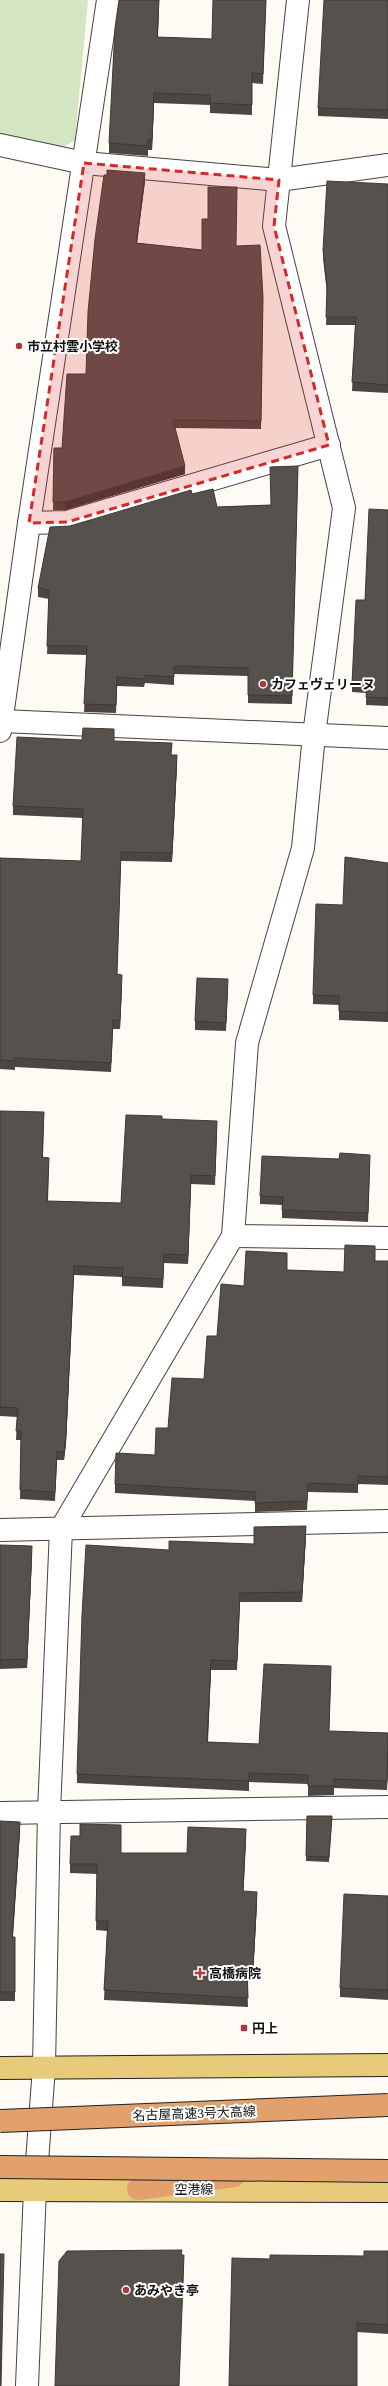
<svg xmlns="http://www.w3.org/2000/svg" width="388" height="2386" font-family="Spectral,'Noto Sans JP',serif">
<rect width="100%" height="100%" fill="#fefbf4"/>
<path fill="#d4e5c1" d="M 0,0 L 88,0 L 75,140 L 57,151 L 0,139 Z"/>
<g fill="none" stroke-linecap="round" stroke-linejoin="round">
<g stroke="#434343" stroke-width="24">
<g id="minor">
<path d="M 0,145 L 84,163 L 279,180 L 388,165"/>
<path d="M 29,523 L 67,522 L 329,445"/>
<path d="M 2,721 L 388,738"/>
<path d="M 0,731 L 29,523 L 108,0"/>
<path d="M 233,1236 L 388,1238"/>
<path d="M 0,1530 L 388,1521"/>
<path d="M 0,1813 L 388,1807"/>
</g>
</g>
<g stroke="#434343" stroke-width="24">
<path id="tertiary" d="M 27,2386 L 35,2189 L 44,2067 L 49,1812 L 61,1529 L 233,1236 L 247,1043 L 303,848 L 314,735 L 344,508 L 274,226 L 298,0"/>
</g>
<g stroke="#212121" stroke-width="24">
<g id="primary">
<path d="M 0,2068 L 388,2065"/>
<path d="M 0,2190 L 388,2191"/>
</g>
</g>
<g stroke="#212121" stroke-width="24">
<path id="motorway" d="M 138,2189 L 234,2176"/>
</g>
<use href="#minor" stroke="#fff" stroke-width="22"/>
<use href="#tertiary" stroke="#fff" stroke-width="22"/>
<use href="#primary" stroke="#e7ca7a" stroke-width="22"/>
<use href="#motorway" stroke="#e2a06d" stroke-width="22"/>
<g stroke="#212121" stroke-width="24" stroke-linecap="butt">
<g id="motorway-bridge">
<path d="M 0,2121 L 388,2105"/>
<path d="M 0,2167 L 388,2171"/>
</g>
</g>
<use href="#motorway-bridge" stroke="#e2a06d" stroke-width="22"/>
</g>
<g fill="#4b4642">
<path d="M 213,0 L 266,0 L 263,84 L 252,83 L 252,115 L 210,113 L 210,105 L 154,103 L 152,150 L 148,150 L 148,156 L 109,153 L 109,143 L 159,9 L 158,37 L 212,39 Z"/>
<path d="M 388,0 L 388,119 L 318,116 L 318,108 Z"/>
<path d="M 107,175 L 145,181 L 137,243 L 202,250 L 236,246 L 263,297 L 261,429 L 175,428 L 185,474 L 65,510 L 53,510 L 54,448 L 62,448 L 86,374 Z"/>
<path d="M 388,184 L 388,393 L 352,391 L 355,325 L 326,325 L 327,293 L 323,258 L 323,250 Z"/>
<path d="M 298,466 L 292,704 L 248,703 L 248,676 L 174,674 L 174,685 L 145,683 L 144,687 L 117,686 L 116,713 L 84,712 L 87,655 L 47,654 L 49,599 L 38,597 L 38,588 L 70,526 L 192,494 L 217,507 L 271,505 Z"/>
<path d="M 388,510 L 388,706 L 366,705 L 366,693 L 352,692 L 352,684 L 365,600 Z"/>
<path d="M 114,741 L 172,755 L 177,764 L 172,862 L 121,861 L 117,974 L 122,984 L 120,1029 L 113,1029 L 111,1072 L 15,1067 L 15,1070 L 0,1069 L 0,858 L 81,861 L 83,818 L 13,815 L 13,806 Z"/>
<path d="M 388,863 L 388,1022 L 339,1020 L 339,1005 L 313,1004 L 313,995 L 343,905 Z"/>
<path d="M 228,987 L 226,1031 L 195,1030 L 195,1021 Z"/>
<path d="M 0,1111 L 44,1121 L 43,1157 L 49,1166 L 48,1201 L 121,1203 L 162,1119 L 217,1130 L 215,1185 L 191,1184 L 188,1264 L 164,1263 L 163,1288 L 122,1286 L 122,1277 L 74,1275 L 66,1443 L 64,1460 L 57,1460 L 55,1501 L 20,1499 L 21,1440 L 16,1440 L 17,1417 L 0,1416 Z"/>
<path d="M 370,1163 L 368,1222 L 282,1218 L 282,1205 L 260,1204 L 260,1196 Z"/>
<path d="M 375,1261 L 388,1261 L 388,1485 L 358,1484 L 358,1493 L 308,1492 L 307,1510 L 255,1512 L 255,1501 L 115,1493 L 115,1484 L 155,1455 L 168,1428 L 204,1379 L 217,1336 L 244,1286 L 287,1270 L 344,1272 Z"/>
<path d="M 306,1535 L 302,1602 L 240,1602 L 237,1670 L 211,1670 L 208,1742 L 259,1744 L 331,1676 L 329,1731 L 388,1733 L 388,1774 L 387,1790 L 334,1788 L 334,1795 L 308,1796 L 308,1784 L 249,1782 L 249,1791 L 77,1783 L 77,1774 L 169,1550 L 254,1544 Z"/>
<path d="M 0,1545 L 32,1555 L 27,1668 L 0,1669 Z"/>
<path d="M 307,1816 L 332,1820 L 329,1862 L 306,1861 Z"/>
<path d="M 0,1821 L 20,1831 L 13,1937 L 15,1937 L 15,2001 L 0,2001 Z"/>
<path d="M 80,1836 L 121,1853 L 187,1853 L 246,1838 L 243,1891 L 257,1902 L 253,1976 L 247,1976 L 248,2007 L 104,2000 L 107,1931 L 96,1930 L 97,1874 L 70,1873 L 70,1864 Z"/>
<path d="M 388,1896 L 388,2000 L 340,1997 L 340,1988 Z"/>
<path d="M 388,2251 L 388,2334 L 357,2332 L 270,2259 L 364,2256 Z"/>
</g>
<g fill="#3d3936">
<path d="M 159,0 L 159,9 L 157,47 L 157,37 Z"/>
<path d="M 154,93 L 154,103 L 152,150 L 152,140 Z"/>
<path d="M 145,173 L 145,181 L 136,251 L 136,243 Z"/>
<path d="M 185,466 L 185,474 L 65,510 L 65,502 Z"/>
<path d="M 177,755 L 177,764 L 172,862 L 172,853 Z"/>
<path d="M 122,975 L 122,984 L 120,1029 L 120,1020 Z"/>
<path d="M 191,1175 L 191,1184 L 188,1264 L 188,1255 Z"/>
<path d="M 74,1266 L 66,1443 L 64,1460 L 64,1452 Z"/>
<path d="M 306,1526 L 306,1535 L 302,1602 L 302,1592 Z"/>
<path d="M 32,1546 L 32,1555 L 27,1668 L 27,1659 Z"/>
<path d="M 211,1660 L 211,1670 L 207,1751 L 207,1742 Z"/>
<path d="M 20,1822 L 20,1831 L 12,1946 L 12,1937 Z"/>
<path d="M 246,1829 L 246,1838 L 243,1901 L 243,1891 Z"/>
<path d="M 257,1892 L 257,1902 L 253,1976 L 253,1967 Z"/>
<path d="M 184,2255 L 184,2264 L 179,2386 Z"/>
</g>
<g fill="#57514d" stroke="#3d3936">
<path d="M 119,0 L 159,0 L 157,37 L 212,39 L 213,0 L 266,0 L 263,74 L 252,73 L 252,105 L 210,103 L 210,95 L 154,93 L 152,140 L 148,140 L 148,146 L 109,143 L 115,28 Z"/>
<path d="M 324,0 L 388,0 L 388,110 L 318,108 Z"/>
<path d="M 107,170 L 145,173 L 136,243 L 202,250 L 202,219 L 208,219 L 208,187 L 237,187 L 236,246 L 260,245 L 263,297 L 261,421 L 173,420 L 185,466 L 65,502 L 53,502 L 54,448 L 62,448 L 67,374 L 86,374 L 88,312 L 95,239 L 104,175 L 107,175 Z"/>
<path d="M 327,181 L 388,184 L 388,385 L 352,382 L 356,317 L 326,317 L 327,287 L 323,250 Z"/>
<path d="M 298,466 L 292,696 L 248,695 L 248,668 L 174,666 L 174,677 L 145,675 L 144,679 L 117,677 L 116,705 L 84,704 L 87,646 L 47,646 L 49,590 L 38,588 L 50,527 L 70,526 L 191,490 L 192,494 L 213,489 L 217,507 L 271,505 L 270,467 Z"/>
<path d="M 369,509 L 388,510 L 388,698 L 366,697 L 367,685 L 352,684 L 356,600 L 365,600 Z"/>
<path d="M 83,728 L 114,729 L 114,741 L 172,743 L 171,755 L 177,755 L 172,853 L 121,852 L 117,974 L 122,975 L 120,1020 L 113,1020 L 111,1063 L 15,1058 L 15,1061 L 0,1060 L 0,858 L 81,861 L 83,809 L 13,806 L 17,737 L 82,740 Z"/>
<path d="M 345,857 L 388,863 L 388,1013 L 339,1011 L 339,996 L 313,995 L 316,904 L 343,905 Z"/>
<path d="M 197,978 L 228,979 L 226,1023 L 195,1021 Z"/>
<path d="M 0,1111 L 44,1112 L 42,1157 L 49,1158 L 47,1201 L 121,1203 L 126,1115 L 162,1116 L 162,1119 L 217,1121 L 215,1176 L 191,1175 L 188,1255 L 164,1254 L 163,1279 L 122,1277 L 123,1268 L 74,1266 L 66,1434 L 64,1452 L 57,1451 L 55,1492 L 20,1490 L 21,1431 L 16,1431 L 18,1408 L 0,1407 Z"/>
<path d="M 340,1153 L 370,1155 L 368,1213 L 282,1210 L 283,1197 L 260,1196 L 262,1156 L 339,1159 Z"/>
<path d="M 345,1245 L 375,1246 L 375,1261 L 388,1261 L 388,1477 L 358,1476 L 358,1485 L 308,1483 L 307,1501 L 255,1503 L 256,1492 L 115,1484 L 116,1453 L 155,1455 L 156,1428 L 168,1428 L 172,1378 L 204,1379 L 207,1336 L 217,1336 L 221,1284 L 244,1286 L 246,1251 L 287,1253 L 287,1270 L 344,1272 Z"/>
<path d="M 306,1526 L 302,1592 L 240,1593 L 237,1661 L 211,1660 L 207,1742 L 259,1744 L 264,1664 L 331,1666 L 329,1731 L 388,1733 L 387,1781 L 334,1779 L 334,1786 L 308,1786 L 308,1775 L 249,1773 L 249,1781 L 77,1774 L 82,1615 L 86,1545 L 169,1550 L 169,1541 L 254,1544 L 254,1527 Z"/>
<path d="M 0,1545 L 32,1546 L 27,1659 L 0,1660 Z"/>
<path d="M 307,1816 L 332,1816 L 329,1857 L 306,1856 Z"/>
<path d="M 0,1821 L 20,1822 L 12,1937 L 15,1937 L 15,1992 L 0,1992 Z"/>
<path d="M 80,1824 L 121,1825 L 121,1853 L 187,1853 L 188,1827 L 246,1829 L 243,1891 L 257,1892 L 253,1967 L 247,1966 L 248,1998 L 104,1990 L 108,1921 L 96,1921 L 97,1864 L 70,1864 L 71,1836 L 80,1836 Z"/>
<path d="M 344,1894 L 388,1896 L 388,1990 L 340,1988 Z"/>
<path d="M 182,2250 L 181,2255 L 184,2255 L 179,2386 L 55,2386 L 59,2261 L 67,2251 Z"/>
<path d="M 364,2251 L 388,2251 L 388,2325 L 357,2323 L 357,2386 L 229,2386 L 232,2258 L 270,2259 L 270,2255 L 364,2256 Z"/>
<path d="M 0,2254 L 4,2254 L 1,2386 L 0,2386 Z"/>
</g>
<path fill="#d62828" fill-opacity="0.2" stroke="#d62828" stroke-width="3" stroke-dasharray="8 5" stroke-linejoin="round" d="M 84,163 L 279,180 L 274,226 L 329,445 L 67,522 L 29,523 Z"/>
<g fill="#af3941" stroke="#fff" stroke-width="1.5">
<circle cx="19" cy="346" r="4"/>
<circle cx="263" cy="684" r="4"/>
<path d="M198 1967h4v4h4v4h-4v4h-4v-4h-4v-4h4z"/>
<rect x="240" y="2024" width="8" height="8" rx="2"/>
<circle cx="126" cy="2290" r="4"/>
</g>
<g text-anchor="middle" stroke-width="4" stroke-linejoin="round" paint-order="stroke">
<g font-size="13" font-weight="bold" fill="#101010" stroke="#fff" text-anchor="start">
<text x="27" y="351">市立村雲小学校</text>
<text x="271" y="689">カフェヴェリーヌ</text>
<text x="209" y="1978">高橋病院</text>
<text x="252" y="2033">円上</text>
<text x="134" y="2295">あみやき亭</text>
</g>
<g font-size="13" fill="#101010" stroke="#fff">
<text transform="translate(194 2113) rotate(-2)" y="5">名古屋高速3号大高線</text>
<text x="194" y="2194">空港線</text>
</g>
</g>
</svg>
